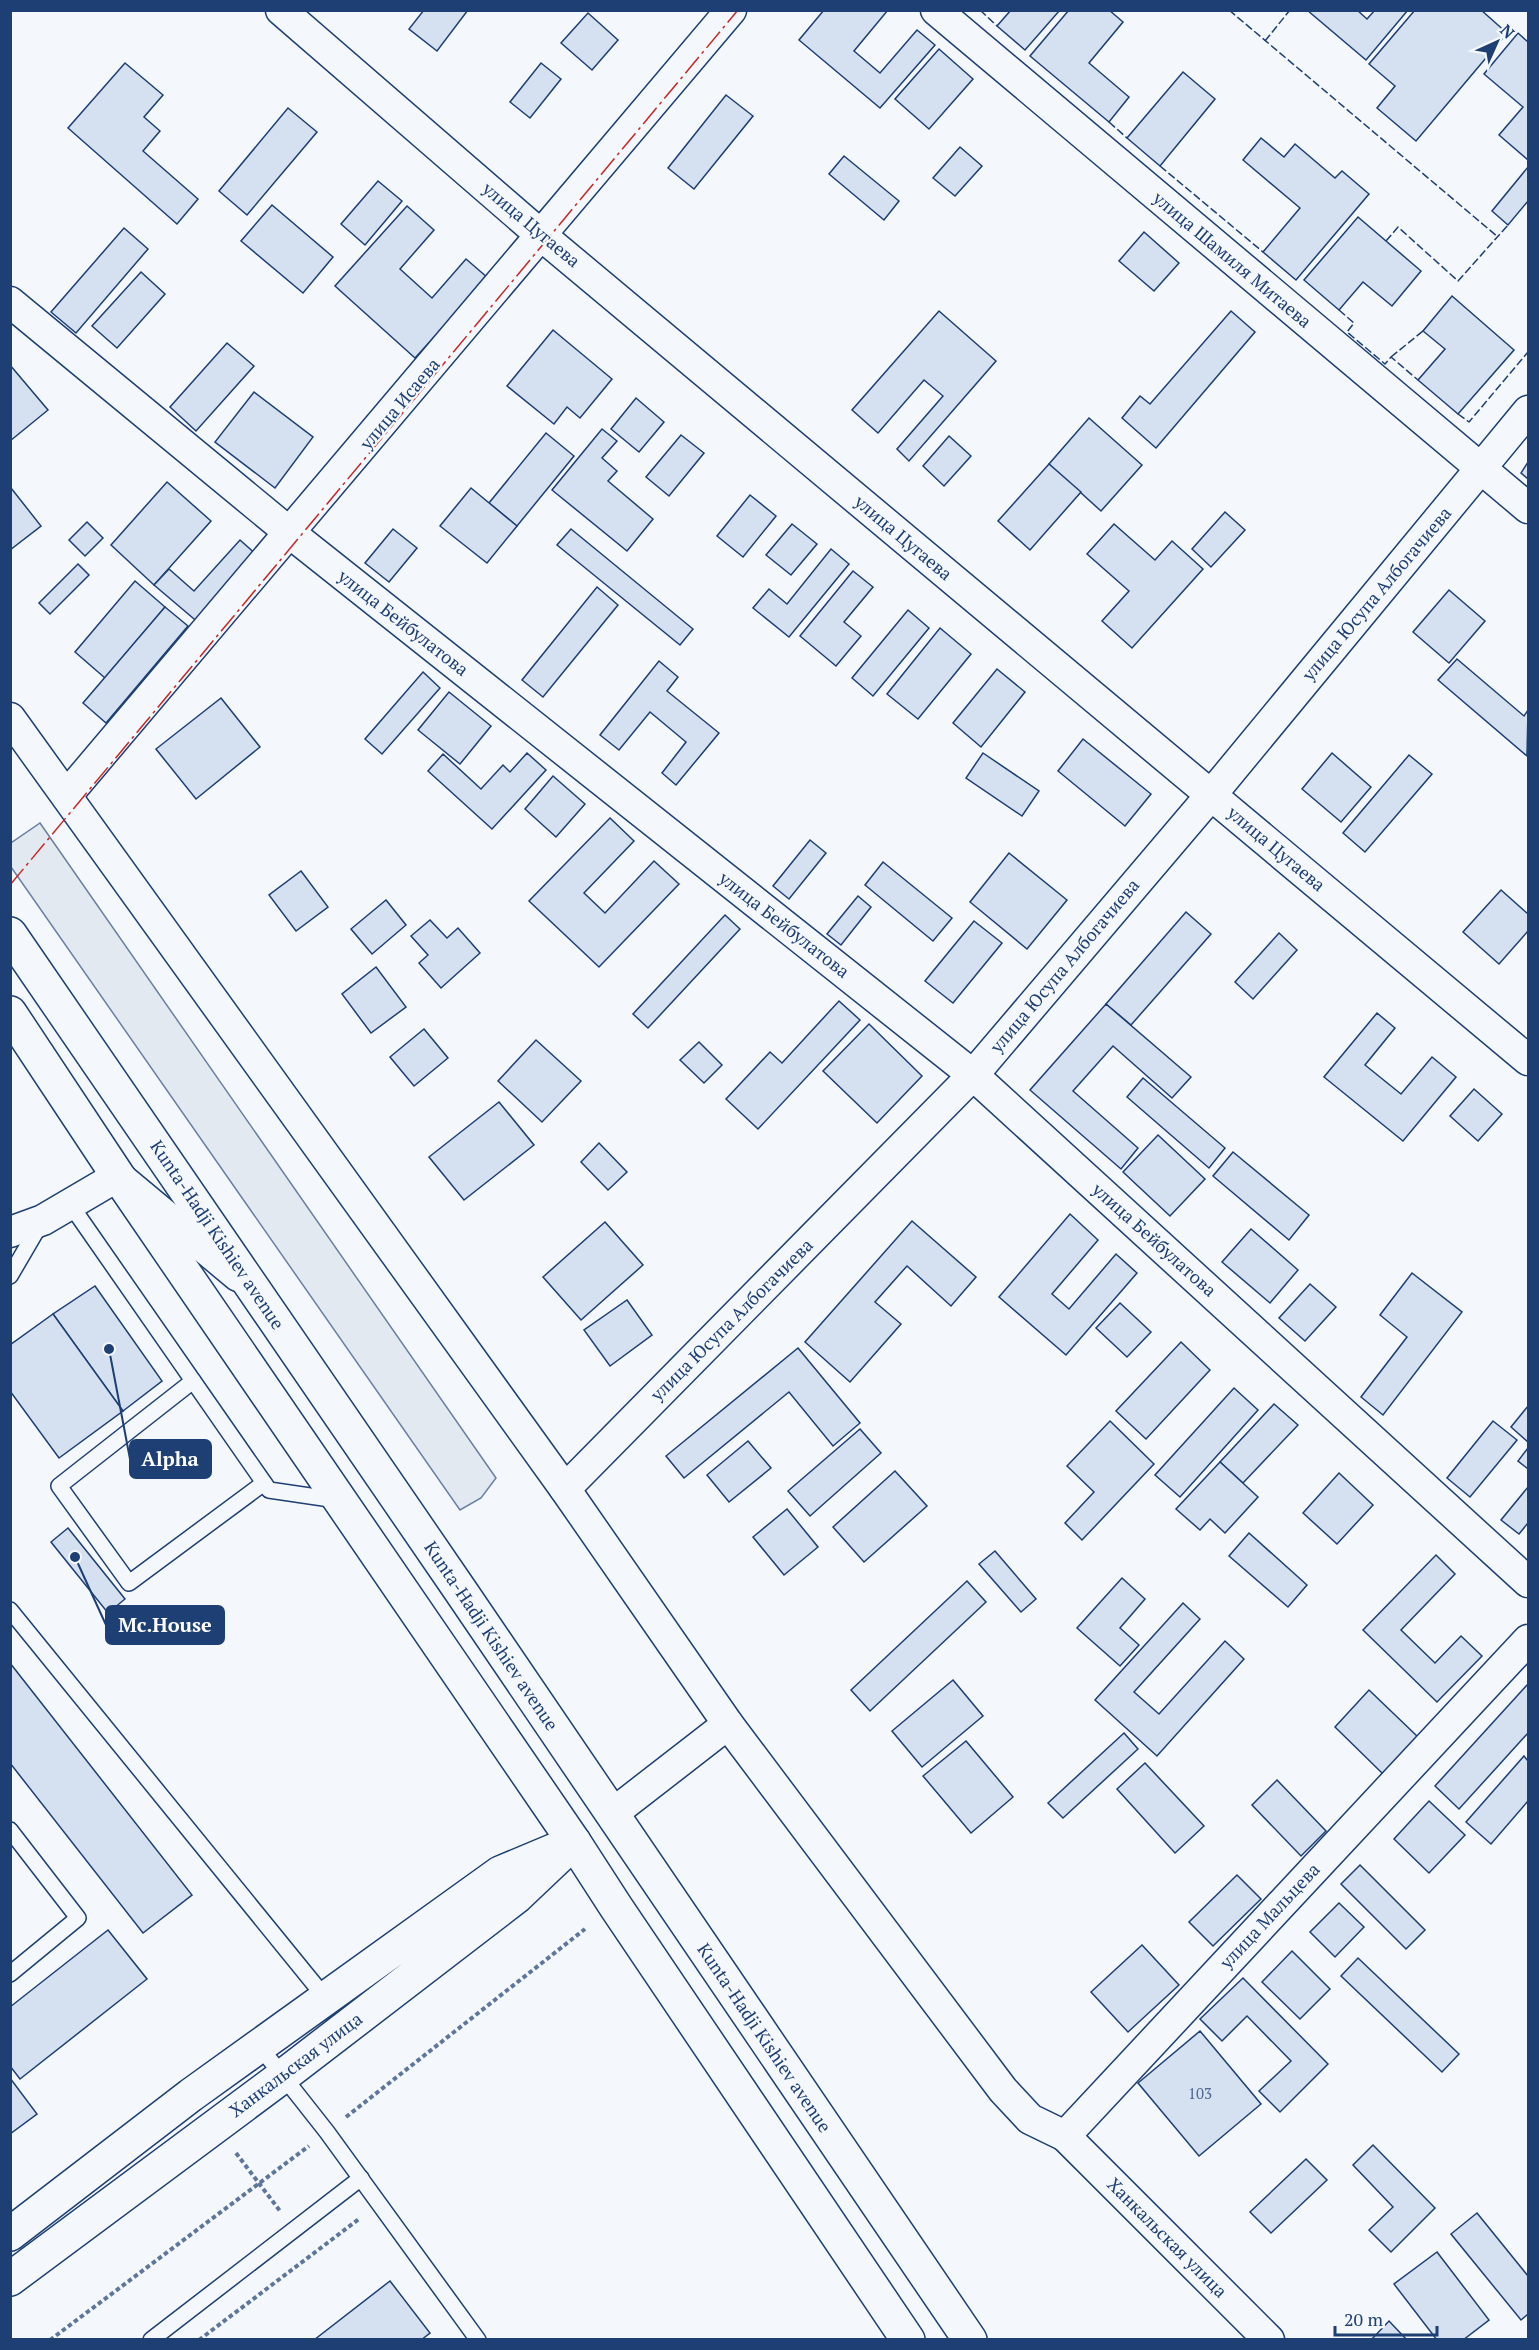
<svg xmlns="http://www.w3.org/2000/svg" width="1539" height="2350" font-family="'PT Serif',serif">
<rect width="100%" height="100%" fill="#f4f7fb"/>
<path fill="#e3e9f0" stroke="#687fa3" stroke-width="1.5" d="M 40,823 L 496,1478 L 481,1498 L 460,1510 L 11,867 L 11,843 Z"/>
<g fill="#d5e0f0" stroke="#1d3f73" stroke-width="1.5">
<path d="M 424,10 L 468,10 L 437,51 L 409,29 Z"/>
<path d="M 824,10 L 888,10 L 854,51 L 880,73 L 917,30 L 935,45 L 880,108 L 799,40 Z"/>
<path d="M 1011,10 L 1060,10 L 1025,50 L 997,26 Z"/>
<path d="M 1069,10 L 1109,10 L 1123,22 L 1089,63 L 1129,97 L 1109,122 L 1030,56 Z"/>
<path d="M 1307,10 L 1357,10 L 1367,19 L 1375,10 L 1408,10 L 1366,60 Z"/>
<path d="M 1415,10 L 1481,10 L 1507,33 L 1416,141 L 1377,108 L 1395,86 L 1369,64 Z"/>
<path d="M 588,13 L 618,40 L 592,70 L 561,43 Z"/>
<path d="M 1518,33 L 1528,42 L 1528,160 L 1499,135 L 1523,107 L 1484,74 Z"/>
<path d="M 939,49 L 973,79 L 929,129 L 895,99 Z"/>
<path d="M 125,63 L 163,95 L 144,117 L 160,131 L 143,151 L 198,199 L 177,224 L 68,128 Z"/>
<path d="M 541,63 L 561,79 L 530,118 L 510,102 Z"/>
<path d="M 1183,72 L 1215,99 L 1160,166 L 1127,138 Z"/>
<path d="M 726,95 L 753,116 L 694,189 L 668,168 Z"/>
<path d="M 288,108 L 317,132 L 247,215 L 219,191 Z"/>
<path d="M 1261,138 L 1284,157 L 1295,144 L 1335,178 L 1342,171 L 1369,194 L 1296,280 L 1263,252 L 1300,208 L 1243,160 Z"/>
<path d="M 960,147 L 982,166 L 955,196 L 933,178 Z"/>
<path d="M 844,156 L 899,201 L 884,220 L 829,174 Z"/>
<path d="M 1528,167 L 1528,201 L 1508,225 L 1492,211 Z"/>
<path d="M 378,181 L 402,201 L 365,245 L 341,224 Z"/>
<path d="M 272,205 L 333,257 L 303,293 L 241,241 Z"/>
<path d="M 407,206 L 434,230 L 400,269 L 432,298 L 466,259 L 488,278 L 415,358 L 335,286 Z"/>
<path d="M 1358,217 L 1421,271 L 1392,306 L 1363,282 L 1339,310 L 1304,280 Z"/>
<path d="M 124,228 L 148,249 L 76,333 L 51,312 Z"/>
<path d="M 1144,232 L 1179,263 L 1154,291 L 1119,261 Z"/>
<path d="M 141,272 L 165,294 L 117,348 L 92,326 Z"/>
<path d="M 1452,296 L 1514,350 L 1458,414 L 1418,380 L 1445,349 L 1423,331 Z"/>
<path d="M 939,311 L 996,361 L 909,461 L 897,449 L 943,396 L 924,380 L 878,433 L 852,410 Z"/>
<path d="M 1231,311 L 1255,332 L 1156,448 L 1122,418 L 1140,396 L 1150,404 Z"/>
<path d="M 553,330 L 612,379 L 580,418 L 567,407 L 554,424 L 507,386 Z"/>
<path d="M 227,343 L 254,366 L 196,431 L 170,407 Z"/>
<path d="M 10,365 L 48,410 L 10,441 Z"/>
<path d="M 254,392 L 313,437 L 275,488 L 215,442 Z"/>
<path d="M 636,398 L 664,422 L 639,452 L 611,429 Z"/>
<path d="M 1089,418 L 1142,465 L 1101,511 L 1049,464 Z"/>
<path d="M 602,429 L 617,441 L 602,458 L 617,471 L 608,481 L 653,519 L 627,551 L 552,490 Z"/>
<path d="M 546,433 L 574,456 L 517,526 L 489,503 Z"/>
<path d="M 681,435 L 704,453 L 669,496 L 646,477 Z"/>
<path d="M 949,436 L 971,456 L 944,486 L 923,466 Z"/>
<path d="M 1528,462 L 1528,479 L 1521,473 Z"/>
<path d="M 1049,464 L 1081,492 L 1030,550 L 998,521 Z"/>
<path d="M 167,482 L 211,521 L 154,585 L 111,545 Z"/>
<path d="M 11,488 L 41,526 L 10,550 L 10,489 Z"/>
<path d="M 471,488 L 517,526 L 487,563 L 440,526 Z"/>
<path d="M 750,495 L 776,516 L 743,557 L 717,536 Z"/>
<path d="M 1225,512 L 1245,530 L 1211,567 L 1192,549 Z"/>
<path d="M 87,522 L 103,538 L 85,556 L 69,540 Z"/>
<path d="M 792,524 L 817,544 L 791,575 L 766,555 Z"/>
<path d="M 1114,524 L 1155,560 L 1172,541 L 1203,569 L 1132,648 L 1102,621 L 1129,591 L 1087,554 Z"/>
<path d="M 393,529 L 417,548 L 389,582 L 365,563 Z"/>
<path d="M 571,529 L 693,629 L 680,645 L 557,545 Z"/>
<path d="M 240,540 L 259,557 L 200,624 L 154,585 L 169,569 L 194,591 Z"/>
<path d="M 831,549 L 849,564 L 789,637 L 753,608 L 769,589 L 787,604 Z"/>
<path d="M 78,564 L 89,575 L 50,614 L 39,603 Z"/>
<path d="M 853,571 L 873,587 L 844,622 L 861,636 L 836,666 L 800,636 Z"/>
<path d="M 135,581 L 165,607 L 105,678 L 75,652 Z"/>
<path d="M 597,587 L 618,605 L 543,697 L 522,680 Z"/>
<path d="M 1449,590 L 1485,621 L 1449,663 L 1413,632 Z"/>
<path d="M 165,607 L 188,626 L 106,723 L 83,703 Z"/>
<path d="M 908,610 L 929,628 L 873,696 L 852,678 Z"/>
<path d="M 940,628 L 971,654 L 918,719 L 887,694 Z"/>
<path d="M 1457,659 L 1524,716 L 1528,710 L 1527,756 L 1438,680 Z"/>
<path d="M 659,661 L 678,677 L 667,691 L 719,733 L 676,785 L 662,773 L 686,742 L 650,712 L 619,750 L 600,735 Z"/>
<path d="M 997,669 L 1025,692 L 981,747 L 953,723 Z"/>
<path d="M 423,672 L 440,688 L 382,754 L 365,739 Z"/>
<path d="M 449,692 L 491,726 L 460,764 L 418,730 Z"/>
<path d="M 221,698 L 260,747 L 196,799 L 156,749 Z"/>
<path d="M 1083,739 L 1151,794 L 1125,826 L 1058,771 Z"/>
<path d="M 527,753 L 546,770 L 492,829 L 428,771 L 443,754 L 481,789 L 503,765 L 510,772 Z"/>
<path d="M 983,753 L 1039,791 L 1022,816 L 966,778 Z"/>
<path d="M 1332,753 L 1371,787 L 1341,822 L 1302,789 Z"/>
<path d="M 1409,755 L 1432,774 L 1365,852 L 1343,833 Z"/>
<path d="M 553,776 L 585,804 L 556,837 L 525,809 Z"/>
<path d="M 610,818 L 634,841 L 584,893 L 605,913 L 654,861 L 679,884 L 599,967 L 529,901 Z"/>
<path d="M 810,840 L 826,853 L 789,899 L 773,886 Z"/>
<path d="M 1009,853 L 1067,900 L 1027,949 L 970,902 Z"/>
<path d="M 883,862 L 952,918 L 933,941 L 865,885 Z"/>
<path d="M 301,871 L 328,907 L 296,931 L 269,895 Z"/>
<path d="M 1501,890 L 1528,914 L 1528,931 L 1499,964 L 1463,932 Z"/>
<path d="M 858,896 L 871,907 L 841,945 L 827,934 Z"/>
<path d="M 386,900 L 406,925 L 372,954 L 351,929 Z"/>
<path d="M 1186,912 L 1211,934 L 1131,1025 L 1106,1004 Z"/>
<path d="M 725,915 L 740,929 L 648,1028 L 633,1014 Z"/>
<path d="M 430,920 L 447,938 L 458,928 L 480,953 L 441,988 L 419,963 L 428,955 L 411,936 Z"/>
<path d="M 974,921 L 1002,943 L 953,1003 L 925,981 Z"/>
<path d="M 1279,933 L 1297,950 L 1253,999 L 1235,982 Z"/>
<path d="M 376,967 L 406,1007 L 371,1033 L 342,994 Z"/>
<path d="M 839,1001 L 860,1020 L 758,1129 L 726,1099 L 770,1052 L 782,1063 Z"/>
<path d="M 1106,1004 L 1191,1077 L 1172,1098 L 1113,1046 L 1073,1091 L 1138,1148 L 1121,1169 L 1030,1090 Z"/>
<path d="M 1377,1013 L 1395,1028 L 1365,1065 L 1401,1094 L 1432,1057 L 1456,1077 L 1403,1141 L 1324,1077 Z"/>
<path d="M 869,1024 L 922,1076 L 877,1123 L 823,1071 Z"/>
<path d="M 424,1029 L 448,1058 L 414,1086 L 390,1057 Z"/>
<path d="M 536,1040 L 581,1081 L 542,1122 L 498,1081 Z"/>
<path d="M 699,1042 L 722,1065 L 704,1083 L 680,1060 Z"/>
<path d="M 1143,1078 L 1225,1148 L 1209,1168 L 1127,1097 Z"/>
<path d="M 1474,1089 L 1502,1114 L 1478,1141 L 1450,1116 Z"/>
<path d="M 499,1102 L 534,1145 L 464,1200 L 429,1157 Z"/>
<path d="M 1158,1135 L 1205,1179 L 1170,1216 L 1123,1172 Z"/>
<path d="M 599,1143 L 627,1172 L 608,1190 L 581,1162 Z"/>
<path d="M 1233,1152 L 1309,1215 L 1289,1240 L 1213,1176 Z"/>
<path d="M 1070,1214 L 1098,1240 L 1052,1294 L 1069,1309 L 1116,1254 L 1137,1273 L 1066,1355 L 999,1297 Z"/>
<path d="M 912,1221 L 976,1277 L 951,1306 L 907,1266 L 875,1302 L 901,1324 L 850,1382 L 805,1342 Z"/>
<path d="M 605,1222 L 643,1265 L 581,1320 L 543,1277 Z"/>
<path d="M 1251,1229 L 1298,1270 L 1270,1303 L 1222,1262 Z"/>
<path d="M 1412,1273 L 1462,1312 L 1383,1415 L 1361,1397 L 1407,1337 L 1380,1315 Z"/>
<path d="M 1310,1284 L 1336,1307 L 1305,1341 L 1279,1318 Z"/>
<path d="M 95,1286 L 162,1381 L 123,1411 L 53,1314 Z"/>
<path d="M 627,1300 L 652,1335 L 610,1366 L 584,1330 Z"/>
<path d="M 1120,1303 L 1151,1332 L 1127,1357 L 1096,1328 Z"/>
<path d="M 53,1314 L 123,1411 L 59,1458 L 10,1391 L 10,1345 Z"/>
<path d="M 1181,1342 L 1210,1370 L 1146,1439 L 1116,1411 Z"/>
<path d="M 798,1348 L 860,1423 L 833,1446 L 789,1392 L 684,1478 L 666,1456 Z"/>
<path d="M 1234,1388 L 1258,1410 L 1180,1497 L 1155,1475 Z"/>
<path d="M 1274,1404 L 1298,1425 L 1243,1483 L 1220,1462 Z"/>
<path d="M 1528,1406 L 1528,1442 L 1511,1427 Z"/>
<path d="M 1110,1421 L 1154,1464 L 1082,1540 L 1065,1523 L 1094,1492 L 1067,1466 Z"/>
<path d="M 1493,1421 L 1517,1440 L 1470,1497 L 1447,1478 Z"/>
<path d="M 860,1429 L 881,1453 L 810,1516 L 788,1491 Z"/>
<path d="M 748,1441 L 771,1468 L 729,1502 L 707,1475 Z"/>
<path d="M 1528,1448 L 1528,1469 L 1518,1461 Z"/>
<path d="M 1220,1462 L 1258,1497 L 1225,1533 L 1210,1519 L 1200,1530 L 1176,1509 Z"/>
<path d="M 895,1471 L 927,1506 L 864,1562 L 833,1527 Z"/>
<path d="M 1339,1473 L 1373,1505 L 1337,1544 L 1303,1513 Z"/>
<path d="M 1528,1487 L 1528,1523 L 1519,1534 L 1501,1520 Z"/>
<path d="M 787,1509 L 818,1547 L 784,1575 L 753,1537 Z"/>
<path d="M 68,1528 L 125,1599 L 108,1613 L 51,1542 Z"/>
<path d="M 1249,1533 L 1307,1585 L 1288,1607 L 1229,1556 Z"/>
<path d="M 995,1551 L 1036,1599 L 1021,1612 L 979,1564 Z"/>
<path d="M 1436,1555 L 1455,1574 L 1401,1630 L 1435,1663 L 1461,1636 L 1482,1656 L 1437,1702 L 1363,1630 Z"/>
<path d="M 1122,1578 L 1145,1599 L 1120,1628 L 1139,1645 L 1120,1666 L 1077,1628 Z"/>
<path d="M 967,1581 L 986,1602 L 870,1711 L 851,1690 Z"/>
<path d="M 1183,1603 L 1200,1619 L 1134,1692 L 1159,1714 L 1225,1641 L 1244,1659 L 1157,1756 L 1095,1700 Z"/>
<path d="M 10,1663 L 192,1895 L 143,1933 L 10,1763 Z"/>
<path d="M 953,1680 L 983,1716 L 922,1767 L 892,1731 Z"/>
<path d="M 1528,1684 L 1528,1733 L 1459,1809 L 1435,1786 Z"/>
<path d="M 1369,1690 L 1418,1737 L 1383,1774 L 1335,1727 Z"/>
<path d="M 1124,1733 L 1138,1749 L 1063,1818 L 1048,1803 Z"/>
<path d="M 966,1741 L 1013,1797 L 971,1833 L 923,1776 Z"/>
<path d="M 1524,1756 L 1528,1761 L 1528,1801 L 1491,1844 L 1466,1822 Z"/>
<path d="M 1145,1763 L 1204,1826 L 1175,1853 L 1117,1789 Z"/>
<path d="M 1277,1780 L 1326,1831 L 1301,1856 L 1252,1805 Z"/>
<path d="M 1429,1801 L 1465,1835 L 1429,1873 L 1394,1839 Z"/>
<path d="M 1360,1865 L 1425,1930 L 1406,1949 L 1341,1884 Z"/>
<path d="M 1237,1875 L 1261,1899 L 1213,1946 L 1189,1922 Z"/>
<path d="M 1339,1903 L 1364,1927 L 1335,1957 L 1310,1932 Z"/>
<path d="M 108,1930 L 147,1979 L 20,2079 L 10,2066 L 10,2007 Z"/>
<path d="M 1142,1945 L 1179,1985 L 1128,2032 L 1091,1992 Z"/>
<path d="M 1292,1951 L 1330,1989 L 1300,2019 L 1262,1982 Z"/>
<path d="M 1358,1958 L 1459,2054 L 1442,2072 L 1341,1976 Z"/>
<path d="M 1243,1978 L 1328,2064 L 1280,2112 L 1259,2091 L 1291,2061 L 1247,2016 L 1222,2041 L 1200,2019 Z"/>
<path d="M 1200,2031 L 1261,2104 L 1199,2156 L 1138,2083 Z"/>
<path d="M 10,2078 L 37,2114 L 10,2134 Z"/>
<path d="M 1373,2145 L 1435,2208 L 1391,2252 L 1369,2230 L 1393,2207 L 1353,2165 Z"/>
<path d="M 1306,2159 L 1327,2180 L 1271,2233 L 1250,2212 Z"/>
<path d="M 1477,2213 L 1528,2276 L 1528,2314 L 1521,2320 L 1451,2234 Z"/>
<path d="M 1437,2252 L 1489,2320 L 1463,2340 L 1437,2340 L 1394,2284 Z"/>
<path d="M 390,2281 L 430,2333 L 421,2340 L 314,2340 Z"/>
<path d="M 1389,2321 L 1407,2340 L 1371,2340 Z"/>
</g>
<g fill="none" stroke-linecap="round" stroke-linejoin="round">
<g stroke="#1d3f73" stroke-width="18">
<g id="lane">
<path d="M 70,1204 L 269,1490 L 337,1500"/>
<path d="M 10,1276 L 41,1223"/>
<path d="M 193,1381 L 59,1486 L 129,1583 L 264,1483"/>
<path d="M 10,1610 L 328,2001"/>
<path d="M 10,1830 L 78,1918 L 10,1974"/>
<path d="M 260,2047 L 327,2132 L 478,2340"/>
<path d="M 151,2340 L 361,2178"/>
</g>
</g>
<g stroke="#1d3f73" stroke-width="33">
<g id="street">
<path d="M 281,10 L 542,236 L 1528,1060"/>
<path d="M 936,10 L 1528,508"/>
<path d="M 10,302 L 290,533 L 973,1075 L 1528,1582"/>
<path d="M 10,718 L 565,1489 L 728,1724 L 1003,2090 L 1030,2119 L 1065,2136 L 1528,1640"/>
<path d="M 67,795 L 731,10"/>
<path d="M 10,1232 L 43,1220 L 118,1176 L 238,1276"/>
<path d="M 565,1489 L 973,1075 L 1211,795 L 1528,411"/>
<path d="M 612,1814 L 728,1724"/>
<path d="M 1065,2136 L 1269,2340"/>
</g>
</g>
<g stroke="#1d3f73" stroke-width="36">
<path id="secondary" d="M 10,2234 L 191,2095 L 500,1873 L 574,1842 L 516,1897 L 283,2076 L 10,2279"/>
</g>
<g stroke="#1d3f73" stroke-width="36">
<g id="primary">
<path d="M 10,934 L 460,1590 L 970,2340"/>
<path d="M 10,1013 L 118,1176 L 574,1842 L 616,1907 L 908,2340"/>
</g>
</g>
<g stroke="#5e769c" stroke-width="4" stroke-dasharray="4.5 3" stroke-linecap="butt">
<path d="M 346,2117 L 585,1929"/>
<path d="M 236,2153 L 280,2211"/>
<path d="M 50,2340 L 309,2146"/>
<path d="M 199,2340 L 359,2219"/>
</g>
<use href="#lane" stroke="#f4f7fb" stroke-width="15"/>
<use href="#street" stroke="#f4f7fb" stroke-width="30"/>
<use href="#secondary" stroke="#f4f7fb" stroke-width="33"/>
<use href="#primary" stroke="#f4f7fb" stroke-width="33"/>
<g stroke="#1d3f73" stroke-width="1.5" stroke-dasharray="8 3" stroke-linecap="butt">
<path d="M 980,10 L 997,26"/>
<path d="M 1229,10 L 1498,237"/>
<path d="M 1265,41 L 1290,10"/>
<path d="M 1109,122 L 1127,138"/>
<path d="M 1160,166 L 1263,252"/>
<path d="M 1386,241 L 1398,227 L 1458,281 L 1508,225"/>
<path d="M 1339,310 L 1354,323 L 1347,332 L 1385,364 L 1391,357 L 1418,380"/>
<path d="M 1391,357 L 1423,331"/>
<path d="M 1458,414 L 1469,422 L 1528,352"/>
</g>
<path stroke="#c62828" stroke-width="1.5" stroke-dasharray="21 4.5 3 4.5" stroke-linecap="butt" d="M 10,885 L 738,10"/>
</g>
<g text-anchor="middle" stroke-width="4.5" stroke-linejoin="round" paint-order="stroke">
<g font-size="15" fill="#4b6792">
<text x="1200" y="2099">103</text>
</g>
<g font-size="18" fill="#1d3f73" stroke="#f4f7fb">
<text transform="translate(531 225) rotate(40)" y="6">улица Цугаева</text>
<text transform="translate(1232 260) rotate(40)" y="6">улица Шамиля Митаева</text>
<text transform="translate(400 404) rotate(-50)" y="6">улица Исаева</text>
<text transform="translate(903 538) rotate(40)" y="6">улица Цугаева</text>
<text transform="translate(1377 594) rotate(-50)" y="6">улица Юсупа Албогачиева</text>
<text transform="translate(403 623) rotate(38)" y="6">улица Бейбулатова</text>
<text transform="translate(1276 849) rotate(40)" y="6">улица Цугаева</text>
<text transform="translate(784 925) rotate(38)" y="6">улица Бейбулатова</text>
<text transform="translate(1065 966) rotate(-50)" y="6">улица Юсупа Албогачиева</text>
<text transform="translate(217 1235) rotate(56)" y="6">Kunta-Hadji Kishiev avenue</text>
<text transform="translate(1154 1240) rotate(42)" y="6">улица Бейбулатова</text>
<text transform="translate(732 1320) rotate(-45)" y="6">улица Юсупа Албогачиева</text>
<text transform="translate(491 1636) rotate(56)" y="6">Kunta-Hadji Kishiev avenue</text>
<text transform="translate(1270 1916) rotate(-47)" y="6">улица Мальцева</text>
<text transform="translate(764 2038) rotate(56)" y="6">Kunta-Hadji Kishiev avenue</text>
<text transform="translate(296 2065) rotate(-37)" y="6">Ханкальская улица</text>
<text transform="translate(1167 2238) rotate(45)" y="6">Ханкальская улица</text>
</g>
</g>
<path fill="none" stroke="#1d3f73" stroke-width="2" d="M109 1349L130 1459M75 1557L106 1625"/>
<g fill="#1d3f73" stroke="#f4f7fb" stroke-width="2">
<circle cx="109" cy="1349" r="6"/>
<circle cx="75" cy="1557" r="6"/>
</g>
<g fill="#1d3f73" stroke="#1d3f73" stroke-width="2">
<rect x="130" y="1440" width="81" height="38" rx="6"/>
<rect x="106" y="1606" width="118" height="38" rx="6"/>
</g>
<g font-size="20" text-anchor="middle" font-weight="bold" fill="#fff">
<text x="170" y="1466">Alpha</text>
<text x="165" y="1632">Mc.House</text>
</g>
<rect width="1539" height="2350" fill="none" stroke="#1d3f73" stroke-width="24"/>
<g transform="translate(1497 42) rotate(45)" stroke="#f4f7fb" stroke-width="4.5" paint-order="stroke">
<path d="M0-4.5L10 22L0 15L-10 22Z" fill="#1d3f73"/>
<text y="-9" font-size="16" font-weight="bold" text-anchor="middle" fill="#1d3f73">N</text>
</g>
<path d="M1335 2326v9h102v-9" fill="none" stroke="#1d3f73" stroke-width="3"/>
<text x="1344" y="2326" font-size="18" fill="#1d3f73" stroke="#f4f7fb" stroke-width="4.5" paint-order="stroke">20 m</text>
</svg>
